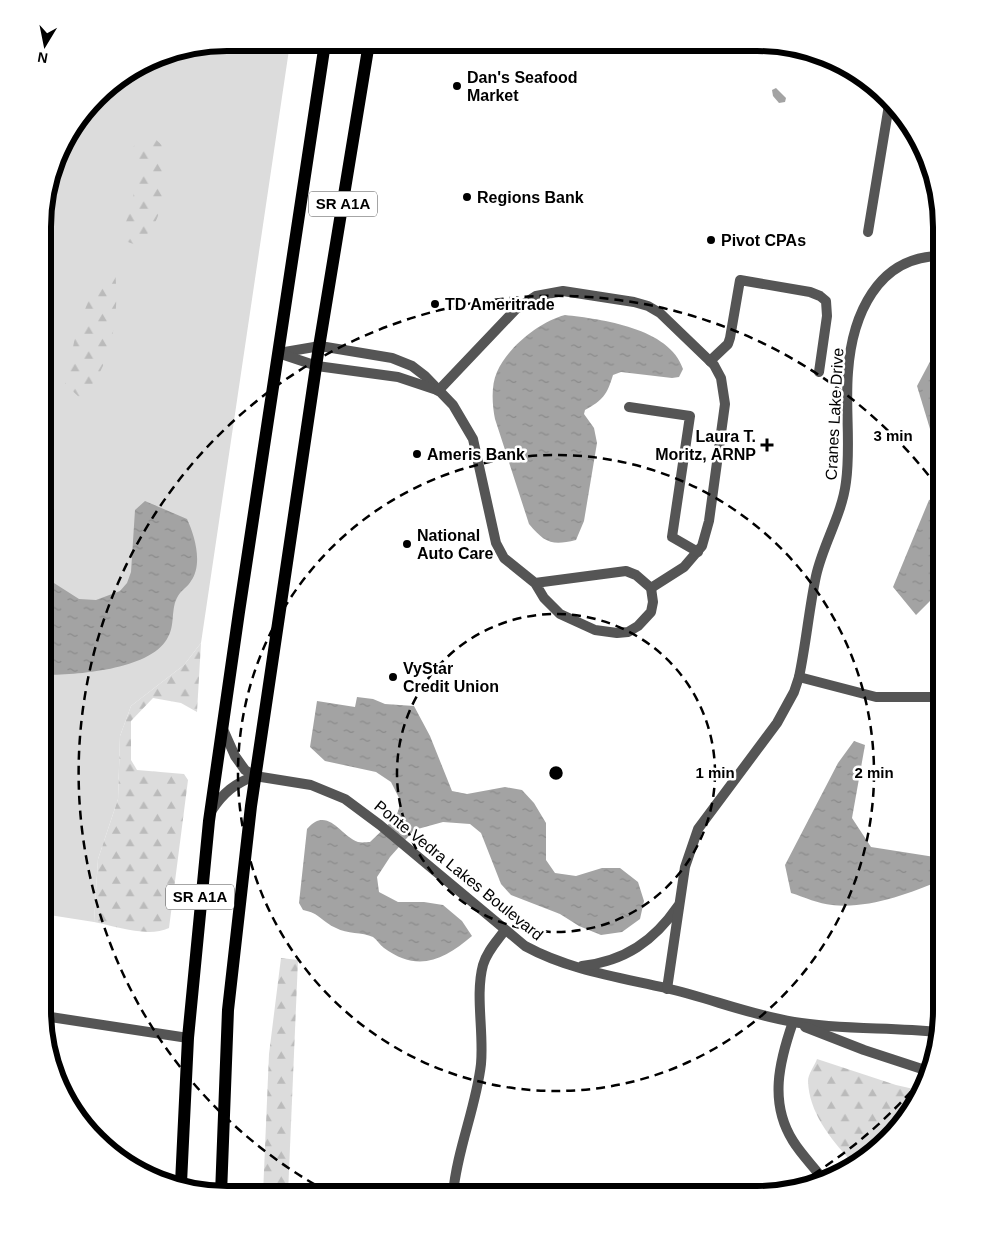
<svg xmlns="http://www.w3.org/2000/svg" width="984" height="1237" font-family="Helvetica,sans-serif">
<defs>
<pattern id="forest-firs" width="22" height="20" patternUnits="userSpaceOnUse" patternTransform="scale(1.25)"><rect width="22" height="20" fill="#dcdcdc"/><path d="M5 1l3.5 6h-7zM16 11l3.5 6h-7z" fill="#bbb"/></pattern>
<pattern id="water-ripples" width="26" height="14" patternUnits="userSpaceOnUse" patternTransform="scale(1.25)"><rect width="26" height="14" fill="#a3a3a3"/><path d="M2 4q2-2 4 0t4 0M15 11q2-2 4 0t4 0" fill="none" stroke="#8b8b8b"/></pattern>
</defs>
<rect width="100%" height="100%" fill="#fff"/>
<path fill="#dcdcdc" d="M 228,43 L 290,43 L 201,643 L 184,665 L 131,706 L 120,736 L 118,799 L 98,859 L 94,922 L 43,914 L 44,203 L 67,135 L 106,88 L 168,52 Z"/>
<g fill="url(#forest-firs)">
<path d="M 143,137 L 154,138 L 163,146 C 167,181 167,222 136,245 L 120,239 C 130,211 143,177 131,149 Z"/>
<path d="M 115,273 C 120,309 112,375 79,397 L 65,384 L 76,333 L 98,275 Z"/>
<path d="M 201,643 L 197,712 L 181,703 L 153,698 L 131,721 L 131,760 L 137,770 L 184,774 L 188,780 L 169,928 C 148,938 115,926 94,922 L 98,859 L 118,799 L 120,736 L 131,706 L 184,665 Z"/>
<path d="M 281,958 L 298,960 L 288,1194 L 263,1194 L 269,1054 Z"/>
<path d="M 817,1059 L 896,1085 L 918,1090 L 910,1112 L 869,1151 L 850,1160 C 830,1138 809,1112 808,1081 C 808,1074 815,1065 817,1059 Z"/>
</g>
<g fill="url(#water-ripples)">
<path d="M 776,88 L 786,98 L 785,102 L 779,103 L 773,96 L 772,90 Z"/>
<path d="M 565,315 C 601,319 670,328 683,369 L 679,377 L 672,378 L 621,372 L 613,375 C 607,395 603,400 585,410 L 584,414 L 594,428 L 597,443 L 584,521 L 576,540 C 552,546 545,543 529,524 L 495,419 C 492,404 491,385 497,372 C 508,347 539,322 565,315 Z"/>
<path d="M 934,354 L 941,363 L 941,454 L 937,452 L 917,386 Z"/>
<path d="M 941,496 L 941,602 L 930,601 L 916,615 L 893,587 L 929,500 Z"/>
<path d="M 145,501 L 187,519 C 195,536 203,564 191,581 C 188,587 181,590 178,596 C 170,609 176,625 167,639 C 149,670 76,675 43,675 L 43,576 L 79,599 L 96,600 L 120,591 L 127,583 L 131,572 L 135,510 Z"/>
<path d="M 357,697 L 373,699 L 385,704 L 414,706 L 430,736 L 452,791 L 467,794 L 505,787 L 522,790 L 534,803 L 546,823 L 546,860 L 555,873 L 576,876 L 602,868 L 620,868 L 638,882 L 644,901 L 640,919 L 622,932 L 601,935 L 579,926 L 560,914 L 511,895 L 501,884 L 481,833 L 470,824 L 443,822 L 414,830 L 390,857 L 377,877 L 379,892 L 398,902 L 424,902 L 443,905 L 462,921 L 472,936 C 444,960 418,973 384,948 C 380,945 377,940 373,937 C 362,932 347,934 336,928 C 322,922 320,913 303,910 L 299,903 L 307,829 C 328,805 340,836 358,842 C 362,843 367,842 370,842 L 396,817 L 401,802 L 391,782 L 376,772 L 325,761 L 310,747 L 317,701 L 355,707 Z"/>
<path d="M 854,741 L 865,745 L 852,818 L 871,847 L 941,858 L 941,880 C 909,894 868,909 832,905 C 819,904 804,897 791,893 L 785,865 L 838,763 Z"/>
</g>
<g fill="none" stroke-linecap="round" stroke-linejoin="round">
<g stroke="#555" stroke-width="10">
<path d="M 868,232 L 889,105"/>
<path d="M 279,353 L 320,346 L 392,358 L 412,366 L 425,376 L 453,405 L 473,439 L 496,543 L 504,558 L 535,583 L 544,598 L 560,614 L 595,630 L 617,633 L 628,632 L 638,626 L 651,612 L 653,602 L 651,588 L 636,575 L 626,571 L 535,583"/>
<path d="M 281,354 L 317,366 L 398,377 L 437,390"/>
<path d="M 710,361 L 728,344 L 730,338 L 740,280 L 810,292 L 820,296 L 826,301 L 827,316 L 819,372"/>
<path d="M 438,391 L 516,309 L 536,296 L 563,291 L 634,302 L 648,306 L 660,313 L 714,365 L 721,378 L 725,404 L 709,521 L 702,546 L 684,567 L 651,588"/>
<path d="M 629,407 L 690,416 L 672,537 L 698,552"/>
<path d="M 799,677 L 876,697 L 941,697"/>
<path d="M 222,727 L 235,756 L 245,770 L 255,776 L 311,785 L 345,799 L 380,825 L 525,946 C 569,970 618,977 666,988 C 709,998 751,1015 794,1022 C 841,1030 890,1027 937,1032"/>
<path d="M 212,810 C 223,793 235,783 255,776"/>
<path d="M 582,966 C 625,961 654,941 678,906"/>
<path d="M 939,979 L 941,977"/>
<path d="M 667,989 L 685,867 L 698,829 L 777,723 L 794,692 L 799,677 C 806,644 809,609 816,576 C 823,544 842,515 846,482 C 851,446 845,409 848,372 C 852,316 877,256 941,256"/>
<path d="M 44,1016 L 188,1038"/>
<path d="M 793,1022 C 779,1062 769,1103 793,1141 C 801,1154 813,1166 822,1178"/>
<path d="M 805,1027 L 864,1050 L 925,1070"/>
<path d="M 453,1194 C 457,1149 476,1108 481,1064 C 484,1032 475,995 483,965 C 487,951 497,941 505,930"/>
<path d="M 715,1194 L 716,1194"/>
</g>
<g stroke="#000" stroke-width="12">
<path d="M 181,1183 L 188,1038 L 209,821 L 239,612 L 325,43"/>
<path d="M 221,1194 L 228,1010 L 251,806 L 318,353 L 369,43"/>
</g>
</g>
<g fill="none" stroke="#000" stroke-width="2.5" stroke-dasharray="9 6">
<circle cx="556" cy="773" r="159"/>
<circle cx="556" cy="773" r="318"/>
<path d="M921 1080A477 477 0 0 1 794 1186M328 1192A477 477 0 1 1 939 489"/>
</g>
<g fill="#000" stroke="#fff" stroke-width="2">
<circle cx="457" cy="86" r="5"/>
<circle cx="467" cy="197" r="5"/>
<circle cx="711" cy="240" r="5"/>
<circle cx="435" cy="304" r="5"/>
<path d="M764.5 437.5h5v5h5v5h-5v5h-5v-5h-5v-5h5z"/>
<circle cx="417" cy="454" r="5"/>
<circle cx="407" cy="544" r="5"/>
<circle cx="393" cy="677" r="5"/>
</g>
<g text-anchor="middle" stroke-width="5" stroke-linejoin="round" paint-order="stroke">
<g fill="#fff" stroke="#4c4c4c" stroke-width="1">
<rect x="309" y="191.5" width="68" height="25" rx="4"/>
<rect x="166" y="884.5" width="68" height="25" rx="4"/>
</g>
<g font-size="15" font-weight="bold" fill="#000">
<text x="343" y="209">SR A1A</text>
<text x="200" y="902">SR A1A</text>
</g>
<g font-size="16" font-weight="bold" fill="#000" stroke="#fff" text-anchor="start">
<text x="467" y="83">Dan's Seafood<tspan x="467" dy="18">Market</tspan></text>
<text x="477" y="203">Regions Bank</text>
<text x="721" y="246">Pivot CPAs</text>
<text x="445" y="310">TD Ameritrade</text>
<text x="756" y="442" text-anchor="end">Laura T.<tspan x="756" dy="18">Moritz, ARNP</tspan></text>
<text x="427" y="460">Ameris Bank</text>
<text x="417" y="541">National<tspan x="417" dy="18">Auto Care</tspan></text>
<text x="403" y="674">VyStar<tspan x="403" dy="18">Credit Union</tspan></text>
</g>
<g font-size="16" fill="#000" stroke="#fff">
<text transform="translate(834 414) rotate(-87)" y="6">Cranes Lake Drive</text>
<text transform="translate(459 870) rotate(39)" y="6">Ponte Vedra Lakes Boulevard</text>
</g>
</g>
<path d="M0 0H984V1237H0ZM227 51H757A176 176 0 0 1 933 227V1010A176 176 0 0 1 757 1186H227A176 176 0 0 1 51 1010V227A176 176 0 0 1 227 51Z" fill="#fff" fill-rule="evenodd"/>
<path fill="none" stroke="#000" stroke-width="6" d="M227 51H757A176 176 0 0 1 933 227V1010A176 176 0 0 1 757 1186H227A176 176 0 0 1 51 1010V227A176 176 0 0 1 227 51Z"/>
<circle cx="556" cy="773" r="8" fill="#000" stroke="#fff" stroke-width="2.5"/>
<g font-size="15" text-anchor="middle" font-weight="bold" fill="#000" stroke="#fff" stroke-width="5" stroke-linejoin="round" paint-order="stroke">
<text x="893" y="441">3 min</text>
<text x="715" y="778">1 min</text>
<text x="874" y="778">2 min</text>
</g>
<g transform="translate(45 45) rotate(190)" stroke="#ffffff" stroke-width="4" paint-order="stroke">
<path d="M0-4L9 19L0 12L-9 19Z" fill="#000000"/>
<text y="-8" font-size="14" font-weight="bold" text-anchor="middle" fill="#000000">N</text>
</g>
</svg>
